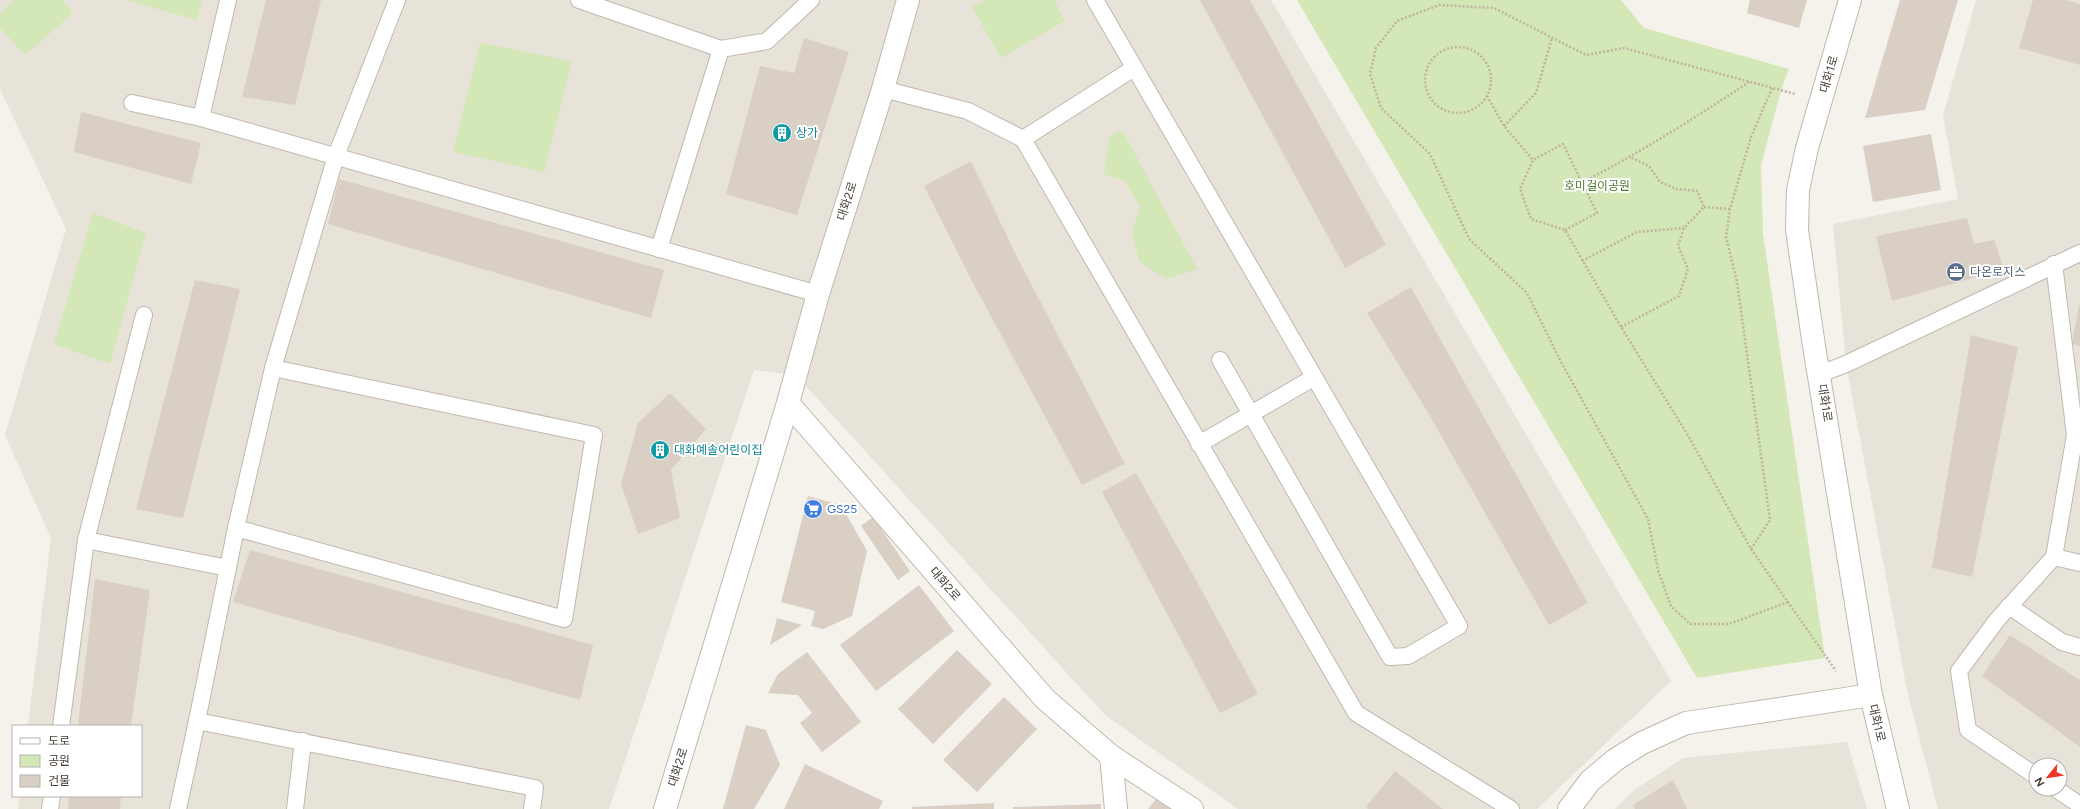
<svg xmlns="http://www.w3.org/2000/svg" width="2080" height="809" font-family="Figtree,'Noto Sans KR',sans-serif">
<rect width="100%" height="100%" fill="#f5f1eb"/>
<g fill="#e8e3d9" fill-rule="evenodd">
<path d="M 0,0 L 1271,0 L 1671,681 L 1537,809 L 1238,809 L 1105,715 L 796,375 L 754,370 L 609,809 L 18,809 L 20,796 L 141,796 L 141,726 L 28,726 L 51,538 L 5,435 L 66,229 L 0,89 Z"/>
<path d="M 1976,0 L 2080,0 L 2080,809 L 1938,809 L 1908,695 L 1846,364 L 1833,224 L 1958,199 L 1943,115 ZM 2036,765 L 2060,765 L 2060,789 L 2036,789 Z"/>
<path d="M 1847,742 L 1867,809 L 1615,809 L 1634,790 L 1683,758 Z"/>
</g>
<g fill="#d4e7b6">
<path d="M 14,0 L 62,0 L 73,13 L 25,55 L 0,28 L 0,14 Z"/>
<path d="M 125,0 L 202,0 L 197,20 Z"/>
<path d="M 985,0 L 1054,0 L 1065,21 L 1001,58 L 972,7 Z"/>
<path d="M 1297,0 L 1621,0 L 1644,28 L 1789,69 L 1781,90 L 1761,165 L 1763,234 L 1825,658 L 1697,678 Z"/>
<path d="M 480,43 L 572,61 L 544,172 L 453,152 Z"/>
<path d="M 1122,130 L 1197,269 L 1166,279 L 1139,261 L 1132,232 L 1140,207 L 1125,181 L 1104,174 L 1109,137 Z"/>
<path d="M 93,213 L 146,233 L 110,364 L 54,344 Z"/>
</g>
<g fill="#d9cfc4">
<path d="M 266,0 L 321,0 L 295,105 L 242,97 Z"/>
<path d="M 1200,0 L 1250,0 L 1386,245 L 1345,268 Z"/>
<path d="M 1750,0 L 1807,0 L 1799,28 L 1747,13 Z"/>
<path d="M 1900,0 L 1958,0 L 1925,110 L 1865,118 Z"/>
<path d="M 2033,0 L 2066,0 L 2080,4 L 2080,65 L 2019,48 Z"/>
<path d="M 804,38 L 849,52 L 797,215 L 726,194 L 760,66 L 794,73 Z"/>
<path d="M 81,112 L 201,143 L 191,184 L 74,152 Z"/>
<path d="M 1931,134 L 1941,190 L 1873,202 L 1863,146 Z"/>
<path d="M 971,161 L 1017,257 L 1125,464 L 1082,485 L 973,283 L 924,186 Z"/>
<path d="M 339,179 L 664,270 L 651,318 L 328,224 Z"/>
<path d="M 1967,218 L 1974,244 L 1994,240 L 2004,269 L 1892,301 L 1876,236 Z"/>
<path d="M 195,280 L 240,289 L 183,518 L 136,509 Z"/>
<path d="M 1411,287 L 1588,603 L 1549,625 L 1427,411 L 1367,313 Z"/>
<path d="M 2079,305 L 2080,305 L 2080,346 L 2072,344 Z"/>
<path d="M 1971,335 L 2018,347 L 1972,577 L 1932,568 Z"/>
<path d="M 670,393 L 706,429 L 671,470 L 680,518 L 638,534 L 621,484 L 638,423 Z"/>
<path d="M 1136,473 L 1196,580 L 1258,694 L 1220,713 L 1102,492 Z"/>
<path d="M 808,496 L 841,505 L 867,551 L 852,616 L 823,629 L 811,626 L 815,611 L 781,602 Z"/>
<path d="M 873,517 L 910,571 L 898,580 L 861,526 Z"/>
<path d="M 250,550 L 593,645 L 580,700 L 233,602 Z"/>
<path d="M 95,579 L 150,590 L 131,726 L 78,726 Z"/>
<path d="M 919,585 L 954,631 L 876,691 L 840,645 Z"/>
<path d="M 777,618 L 802,625 L 770,645 Z"/>
<path d="M 2010,635 L 2080,680 L 2080,747 L 1982,676 Z"/>
<path d="M 957,650 L 992,684 L 933,744 L 898,709 Z"/>
<path d="M 807,652 L 861,722 L 822,752 L 800,723 L 812,713 L 798,695 L 768,693 L 778,674 Z"/>
<path d="M 1004,697 L 1037,729 L 977,792 L 943,760 Z"/>
<path d="M 746,725 L 766,730 L 780,765 L 754,809 L 723,809 Z"/>
<path d="M 805,764 L 883,801 L 879,809 L 784,809 Z"/>
<path d="M 1395,771 L 1443,809 L 1368,809 L 1366,807 Z"/>
<path d="M 1673,780 L 1687,809 L 1635,809 L 1633,805 Z"/>
<path d="M 69,796 L 121,796 L 120,809 L 68,809 Z"/>
<path d="M 1158,797 L 1171,809 L 1148,809 Z"/>
<path d="M 994,803 L 994,809 L 912,809 L 912,807 Z"/>
<path d="M 1101,804 L 1101,809 L 1013,809 L 1013,807 Z"/>
</g>
<g fill="none" stroke-linecap="round" stroke-linejoin="round">
<g stroke="#c0b8ae" stroke-width="18">
<g id="service">
<path d="M 228,0 L 201,118 L 818,294"/>
<path d="M 579,0 L 721,49 L 767,41 L 811,0"/>
<path d="M 1095,0 L 1459,626 L 1408,656 L 1390,657 L 1220,360"/>
<path d="M 883,89 L 968,111 L 1023,139 L 1356,713 L 1511,809"/>
<path d="M 132,103 L 201,118"/>
<path d="M 1023,139 L 1134,68"/>
<path d="M 659,249 L 721,49"/>
<path d="M 1820,374 L 1846,364 L 2080,253"/>
<path d="M 1199,444 L 1313,378"/>
<path d="M 236,528 L 564,619 L 594,435 L 273,368"/>
<path d="M 86,540 L 228,568"/>
<path d="M 2054,557 L 2080,563"/>
<path d="M 2009,606 L 2062,642 L 2080,647"/>
<path d="M 197,721 L 535,788 L 532,809"/>
<path d="M 61,726 L 86,540 L 144,315"/>
<path d="M 2036,776 L 1968,730 L 1959,671 L 1997,620 L 2054,557 L 2075,435 L 2054,264"/>
<path d="M 2056,789 L 2080,805"/>
<path d="M 50,809 L 52,796"/>
<path d="M 178,809 L 197,721 L 236,528 L 273,368 L 336,156 L 397,0"/>
<path d="M 295,809 L 303,741"/>
</g>
</g>
<g stroke="#c0b8ae" stroke-width="24">
<g id="minor">
<path d="M 788,403 L 1045,699 L 1111,756 L 1192,809"/>
<path d="M 1111,756 L 1116,809"/>
<path d="M 1569,809 L 1590,781 L 1615,760 L 1642,743 L 1686,723 L 1871,695"/>
</g>
</g>
<g stroke="#c0b8ae" stroke-width="24">
<g id="tertiary">
<path d="M 1850,0 L 1807,148 L 1798,190 L 1797,230 L 1814,346 L 1871,695 L 1898,809"/>
<path d="M 665,809 L 788,403 L 818,294 L 883,89 L 908,0"/>
</g>
</g>
<g stroke="#c1b3a0" stroke-width="2.5" stroke-dasharray="2 2" stroke-linecap="butt">
<circle cx="1458" cy="80" r="33"/>
<path d="M 1487,96 L 1504,126 L 1533,160"/>
<path d="M 1504,126 L 1536,93 L 1552,38"/>
<path d="M 1583,182 C 1641,152 1695,118 1749,82"/>
<path d="M 1704,207 L 1730,209"/>
<path d="M 1565,230 L 1597,213 L 1563,144 L 1533,160 L 1520,189 L 1531,219 L 1565,230 L 1621,327 L 1689,437 L 1751,549 L 1836,671"/>
<path d="M 1582,261 L 1637,232 L 1684,228"/>
<path d="M 1621,327 L 1679,296 L 1688,269 L 1678,246 L 1684,228 L 1704,207 L 1697,191 L 1677,189 L 1660,182 L 1649,166 L 1630,157"/>
<path d="M 1751,549 L 1770,520 L 1737,282 L 1726,237 L 1730,209 L 1751,137 L 1772,88"/>
<path d="M 1788,602 L 1729,624 L 1690,624 L 1671,606 L 1658,570 L 1648,519 L 1561,362 L 1527,293 L 1469,239 L 1430,154 L 1381,108 L 1370,74 L 1376,48 L 1397,21 L 1439,5 L 1494,8 L 1586,55 L 1624,48 L 1795,94"/>
</g>
<use href="#service" stroke="#fff" stroke-width="16"/>
<use href="#minor" stroke="#fff" stroke-width="22"/>
<use href="#tertiary" stroke="#fff" stroke-width="22"/>
</g>
<defs>
<g id="building-disc" transform="scale(1)"><circle r="9.5" fill="#0f9aa8" stroke="#fff"/><path d="M-4-6H4V6H1V3H-1V6H-4ZM-2.5-4.3h1.7v1.8h-1.7ZM.8-4.3h1.7v1.8H.8ZM-2.5-1h1.7V.8h-1.7ZM.8-1h1.7V.8H.8Z" fill="#fff"/></g>
<g id="office-disc" transform="scale(1)"><circle r="9.5" fill="#5c6f8a" stroke="#fff"/><path d="M-6-3h4V-5.5h4V-3h4V5H-6ZM-1-4.5V-3h2v-1.5ZM-6 0V1H6V0Z" fill="#fff"/></g>
<g id="supermarket-disc" transform="scale(1)"><circle r="9.5" fill="#3f7fe0" stroke="#fff"/><path d="M-6-5.5h2.5l.6 2H6L4.5 2H-2.5L-4.4-4H-6ZM-1.5 3.2a1.3 1.3 0 1 0 .1 0ZM3 3.2a1.3 1.3 0 1 0 .1 0Z" fill="#fff"/></g>
</defs>
<g fill-rule="evenodd">
<use href="#building-disc" x="782" y="133"/>
<use href="#office-disc" x="1956" y="272"/>
<use href="#building-disc" x="660" y="450"/>
<use href="#supermarket-disc" x="813" y="509"/>
</g>
<g text-anchor="middle" stroke-width="4" stroke-linejoin="round" paint-order="stroke">
<g font-size="12" fill="#494139" stroke="#fff">
<text transform="translate(1829 74) rotate(-74)" y="4">대화1로</text>
<text transform="translate(847 201) rotate(-72)" y="4">대화2로</text>
<text transform="translate(1825 403) rotate(81)" y="4">대화1로</text>
<text transform="translate(945 584) rotate(49)" y="4">대화2로</text>
<text transform="translate(1877 723) rotate(77)" y="4">대화1로</text>
<text transform="translate(678 767) rotate(-73)" y="4">대화2로</text>
</g>
<g font-size="12" fill="#0d838f" stroke="#fff" text-anchor="start">
<text x="796" y="137">상가</text>
<text x="674" y="454">대화예솔어린이집</text>
</g>
<g font-size="12" fill="#50792e" stroke="#fff">
<text x="1597" y="190">호미걸이공원</text>
</g>
<g font-size="12" fill="#4e5e75" stroke="#fff" text-anchor="start">
<text x="1970" y="276">다온로지스</text>
</g>
<g font-size="12" fill="#366cbe" stroke="#fff" text-anchor="start">
<text x="827" y="513">GS25</text>
</g>
</g>
<rect x="12" y="725" width="130" height="72" fill="#ffffff" stroke="#b6b3b0"/>
<rect x="20" y="738" width="20" height="6" fill="#ffffff" stroke="#b6b3b0"/>
<text x="48" y="745" font-size="12" fill="#494139">도로</text>
<rect x="20" y="755" width="20" height="12" fill="#d4e7b6" stroke="#b6b3b0"/>
<text x="48" y="765" font-size="12" fill="#494139">공원</text>
<rect x="20" y="775" width="20" height="12" fill="#d9cfc4" stroke="#b6b3b0"/>
<text x="48" y="785" font-size="12" fill="#494139">건물</text>
<g transform="translate(2048 777) rotate(240)"><circle r="19" fill="#ffffff" stroke="#b6b3b0"/>
<path d="M0-3L7 15L0 10L-7 15Z" fill="#f03627"/>
<text y="-6" font-size="11" font-weight="bold" text-anchor="middle" fill="#494139">N</text>
</g>
</svg>
